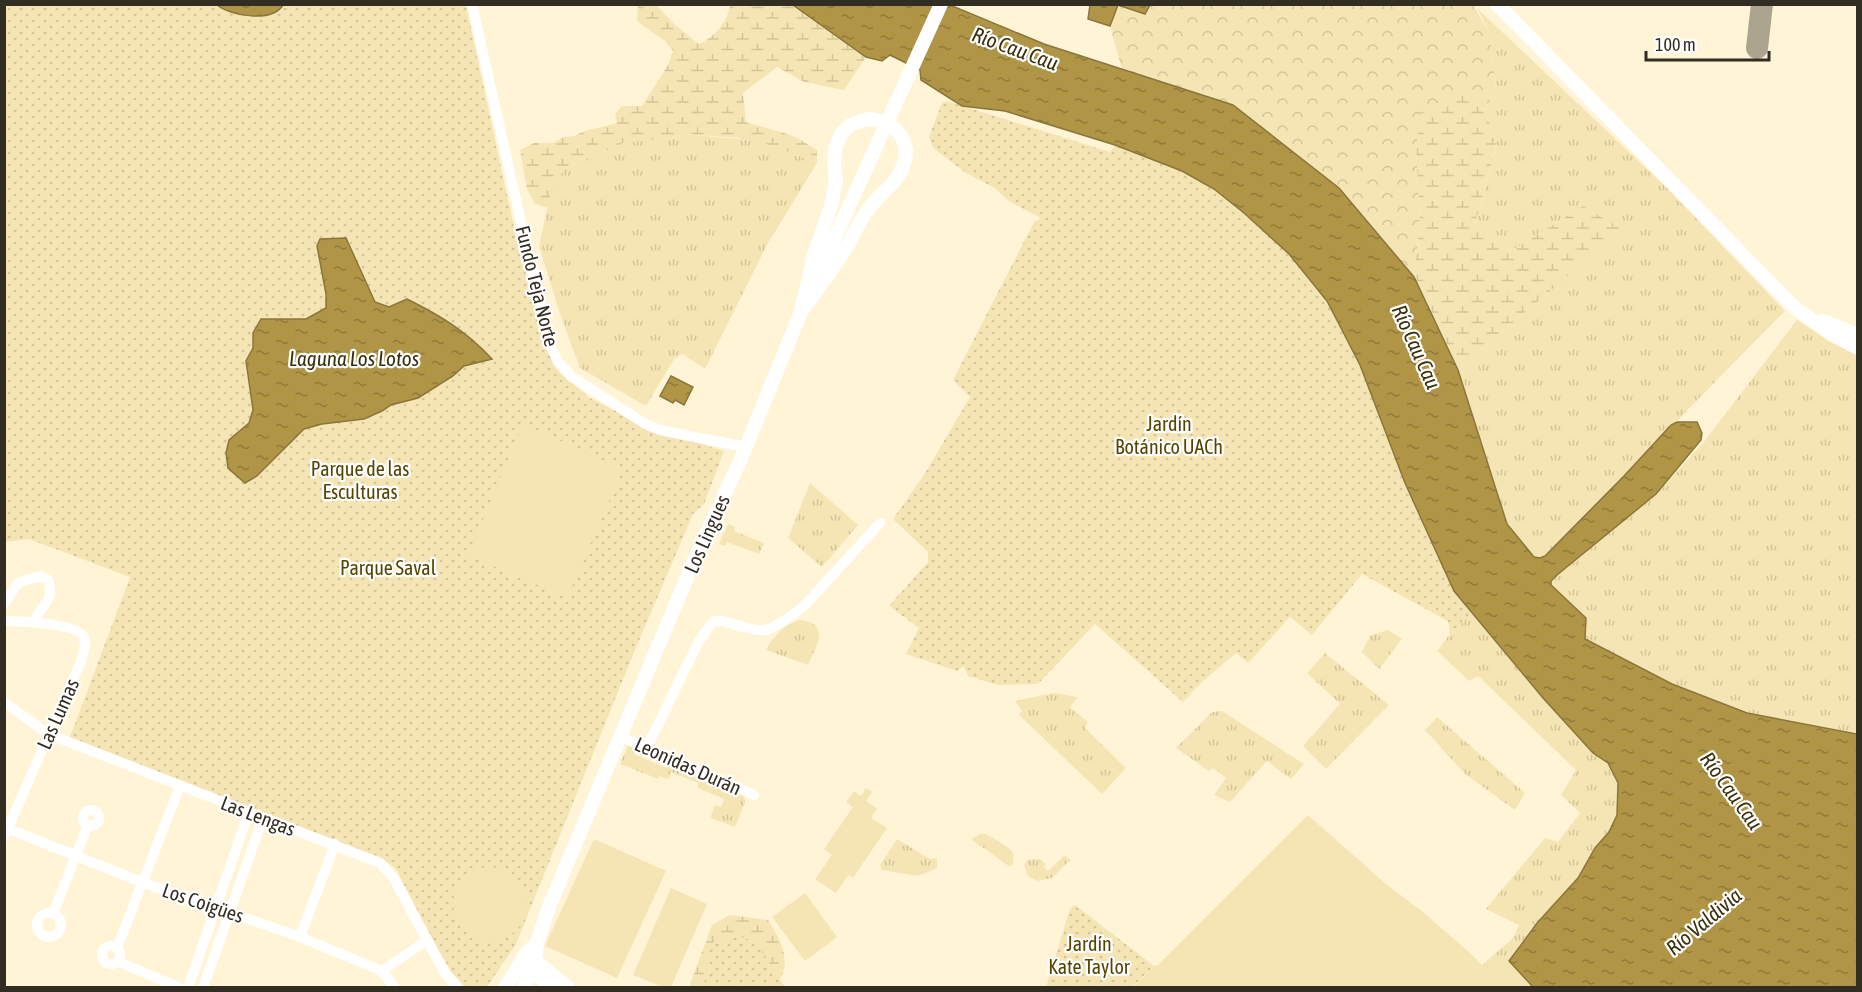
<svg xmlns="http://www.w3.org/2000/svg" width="1862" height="992" font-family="'Asap Condensed',sans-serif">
<defs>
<pattern id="grass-tufts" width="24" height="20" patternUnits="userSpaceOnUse" patternTransform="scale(1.5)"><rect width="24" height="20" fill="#f6e5b4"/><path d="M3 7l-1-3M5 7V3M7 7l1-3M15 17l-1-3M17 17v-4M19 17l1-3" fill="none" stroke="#d3c59a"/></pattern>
<pattern id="forest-crowns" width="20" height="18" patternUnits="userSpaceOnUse" patternTransform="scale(1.5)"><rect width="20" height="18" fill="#f6e5b4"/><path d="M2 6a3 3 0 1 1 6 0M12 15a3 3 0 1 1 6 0" fill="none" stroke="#d3c59a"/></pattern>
<pattern id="wetland-marsh" width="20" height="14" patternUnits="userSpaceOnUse" patternTransform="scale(1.5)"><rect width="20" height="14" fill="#f6e5b4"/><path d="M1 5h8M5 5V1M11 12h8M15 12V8" fill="none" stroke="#d3c59a"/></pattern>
<pattern id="park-dots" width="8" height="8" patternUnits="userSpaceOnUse" patternTransform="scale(1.5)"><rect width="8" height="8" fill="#f6e5b4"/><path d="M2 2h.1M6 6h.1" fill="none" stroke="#d3c59a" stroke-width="1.8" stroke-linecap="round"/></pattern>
<pattern id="water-ripples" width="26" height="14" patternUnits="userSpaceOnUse" patternTransform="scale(1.5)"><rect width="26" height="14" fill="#b09546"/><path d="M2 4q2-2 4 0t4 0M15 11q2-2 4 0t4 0" fill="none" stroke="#907a3a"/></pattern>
</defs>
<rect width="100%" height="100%" fill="#fff4d6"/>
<g fill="url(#grass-tufts)">
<path d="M 1477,8 L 1668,189 L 1785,311 C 1704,392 1625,475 1545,557 L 1540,558 L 1534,557 L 1507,524 L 1458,370 L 1621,229 L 1583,206 L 1511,251 L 1475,224 L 1497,144 L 1485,111 L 1496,84 L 1489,32 Z"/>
<path d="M 684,134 L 759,141 L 780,147 L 786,151 L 817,163 L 767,245 L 705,369 L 682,354 L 674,359 L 646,406 L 580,368 L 561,317 L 539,246 L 553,182 L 566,168 L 626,142 L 663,139 Z"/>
<path d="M 1797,320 L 1833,343 L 1857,354 L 1857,734 L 1747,713 L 1672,684 L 1585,639 L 1586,618 L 1551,585 L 1551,582 L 1557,575 L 1656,494 L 1703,443 Z"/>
<path d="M 810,483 L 858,525 L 822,567 L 788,538 Z"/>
<path d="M 728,524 L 735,527 L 734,531 L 764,543 L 759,554 L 727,542 L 725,546 L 719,544 Z"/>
<path d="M 1472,613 L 1543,698 L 1593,753 L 1608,763 L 1618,783 L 1617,815 L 1609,832 L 1595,848 L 1578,878 L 1538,922 L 1509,961 L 1493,969 L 1482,965 L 1513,938 L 1519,925 L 1486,909 L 1545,838 L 1558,842 L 1580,813 L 1561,795 L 1576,770 L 1478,676 L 1469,681 L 1437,651 L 1450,634 Z"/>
<path d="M 800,620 C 832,624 816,647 808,665 L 766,650 C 773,636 785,624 800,620 Z"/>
<path d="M 1388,630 L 1402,639 L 1379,669 L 1362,652 L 1370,636 Z"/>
<path d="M 1325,653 L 1389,705 L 1326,769 L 1303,746 L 1340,704 L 1307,673 Z"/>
<path d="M 1054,693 L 1078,697 L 1070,707 L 1088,722 L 1085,728 L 1126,768 L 1102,794 L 1019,715 L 1022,711 L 1015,701 Z"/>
<path d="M 1222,711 L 1304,764 L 1291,779 L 1267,761 L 1230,802 L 1214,795 L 1226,778 L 1213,768 L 1209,771 L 1176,748 L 1212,712 Z"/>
<path d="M 1437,717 L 1525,793 L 1515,810 L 1465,774 L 1425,730 Z"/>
<path d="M 628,745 L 636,749 L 634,754 L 666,768 L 669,763 L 744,793 L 745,802 L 735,827 L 710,818 L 715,805 L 721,807 L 724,799 L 698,788 L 698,783 L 671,772 L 668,779 L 659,776 L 658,779 L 620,764 Z"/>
<path d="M 982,833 C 989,835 1010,847 1013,853 C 1014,856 1013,861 1013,864 L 1010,867 L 971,839 Z"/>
<path d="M 897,839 L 930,859 L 937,858 L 937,868 L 918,876 L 882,870 L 880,865 Z"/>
<path d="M 1065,855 L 1070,860 L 1052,878 L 1037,881 L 1028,876 L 1024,865 L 1028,860 L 1040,859 L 1046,864 L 1044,867 L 1048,871 Z"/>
</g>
<path fill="url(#forest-crowns)" d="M 1150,4 L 1473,5 L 1489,32 L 1496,84 L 1485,111 L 1457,89 L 1416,148 L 1420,219 L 1414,277 L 1339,188 L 1233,105 L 1122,70 L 1110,26 L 1118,5 L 1145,14 Z"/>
<g fill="url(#wetland-marsh)">
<path d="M 638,4 L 656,5 L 674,24 L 699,44 C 714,38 728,21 730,5 L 793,5 L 866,57 L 844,90 L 804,82 L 777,67 L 743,93 L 746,122 L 794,136 L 817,150 L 817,163 L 786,151 L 780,147 L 738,138 L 684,134 L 663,139 L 626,142 L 566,168 L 553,183 L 548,208 L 535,204 L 527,189 L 520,150 L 534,143 L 553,143 L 564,137 L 574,136 L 585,131 L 617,123 L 615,114 L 622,106 L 642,106 L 668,65 L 673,51 L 666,42 L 637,21 Z"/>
<path d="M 1457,89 L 1485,111 L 1497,143 L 1475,224 L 1511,251 L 1583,206 L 1622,229 L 1458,370 L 1414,277 L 1420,219 L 1416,148 L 1421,112 Z"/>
<path d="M 730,915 L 768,920 C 782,942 796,968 771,988 L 692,988 L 690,984 L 712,925 Z"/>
</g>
<g fill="url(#park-dots)">
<path d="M 4,5 L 466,5 L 519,250 L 545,340 L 557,370 L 590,398 L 650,428 L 724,451 L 704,504 L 693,514 L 632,657 L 516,944 L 487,987 L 465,987 L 451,971 L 435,944 L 396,869 L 382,858 L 269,816 L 70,737 L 130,577 L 29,539 L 5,542 Z"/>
<path d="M 947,101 L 1110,152 L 1115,145 L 1182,171 L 1214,189 L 1244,213 L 1289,254 L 1327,301 L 1360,365 L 1405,483 L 1454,591 L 1472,613 L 1450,634 L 1448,621 L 1362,574 L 1312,635 L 1290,617 L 1248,663 L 1236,653 L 1202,682 L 1183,702 L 1095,624 L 1038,684 L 998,685 L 968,676 L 964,666 L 957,671 L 906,654 L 919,628 L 889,606 L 928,562 L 928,552 L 893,519 L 924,475 L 970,397 L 953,380 L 1034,222 L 1041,218 L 1010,202 L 993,187 L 966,173 L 937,151 L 932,146 L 929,137 L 942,103 Z"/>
<path d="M 1075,905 L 1154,966 L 1132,987 L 1046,987 L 1070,909 Z"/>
<path d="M 739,934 L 743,938 L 755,941 L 785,987 L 702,987 C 712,973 700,950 717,939 L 721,942 L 729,942 Z"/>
</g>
<g fill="#f6e5b4">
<path d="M 523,424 L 623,469 L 567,598 L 468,555 Z"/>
<path d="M 866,788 L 872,792 L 866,801 L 877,809 L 871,818 L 887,828 L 853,878 L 848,875 L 836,893 L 815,879 L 832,855 L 824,849 L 853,807 L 846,802 L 854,791 L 861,796 Z"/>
<path d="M 1308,815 L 1387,885 L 1423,912 L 1470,953 L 1482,965 L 1493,969 L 1509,961 L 1533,988 L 1132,988 L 1154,966 L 1158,965 Z"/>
<path d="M 594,839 L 666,871 L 617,978 L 545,946 Z"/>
<circle cx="490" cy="904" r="37"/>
<path d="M 671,888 L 707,904 L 671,987 L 663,987 L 633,975 Z"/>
<path d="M 805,893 L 837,937 L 805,961 L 772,917 Z"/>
</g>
<g fill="url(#water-ripples)" stroke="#8a763b" stroke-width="1.5">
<path d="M 217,5 L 283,5 C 272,23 231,16 217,5 Z"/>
<path d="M 793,5 L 950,5 L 1044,44 L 1233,105 L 1339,188 L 1414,277 L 1458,370 L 1507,524 L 1534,557 L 1540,558 L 1545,556 L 1624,476 L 1671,425 L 1677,422 L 1697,422 L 1702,433 L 1701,440 L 1656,494 L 1557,575 L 1551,581 L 1551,585 L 1586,618 L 1585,639 L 1672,684 L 1747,713 L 1857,734 L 1857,987 L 1533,987 L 1509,961 L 1538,922 L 1578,878 L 1595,848 L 1609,832 L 1617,815 L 1618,783 L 1608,763 L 1593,753 L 1543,698 L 1454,591 L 1405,483 L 1360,365 L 1327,301 L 1289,254 L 1244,213 L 1214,189 L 1182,171 L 1115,145 L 1005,111 L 962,106 L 921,80 L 920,70 L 890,55 L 882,61 L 866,57 Z"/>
<path d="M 1090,5 L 1090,4 L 1150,5 L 1145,14 L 1118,5 L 1110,26 L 1088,19 Z"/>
<path d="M 346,238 L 375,302 L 389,307 L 407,299 C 441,316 466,331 492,359 L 464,366 L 453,376 L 418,398 L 391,405 L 382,411 L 364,419 L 322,424 L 304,429 L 257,476 L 245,483 L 228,468 L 226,453 L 229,440 L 249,423 L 253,410 L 246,361 L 253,348 L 253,333 L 261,319 L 306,319 L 326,308 L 326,294 L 317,246 L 320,239 Z"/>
<path d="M 671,376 L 693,387 L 684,405 L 675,400 L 673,403 L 660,396 Z"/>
</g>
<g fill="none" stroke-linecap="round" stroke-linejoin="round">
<path stroke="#aca48e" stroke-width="22" d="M 1757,48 L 1762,4"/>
<g stroke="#fff" stroke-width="10">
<path d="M 472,4 L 528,253 L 551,347 L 558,362 L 572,377 L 647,425 L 664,431 L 746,447"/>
<path d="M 4,604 L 18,583 L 40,576 L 48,580 C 56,603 39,604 35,622"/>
<path d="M 4,621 C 21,621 73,623 83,636 C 88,644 82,657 80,664 L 4,837"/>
<path d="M 4,702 L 48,734 L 380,863 L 393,877 L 446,975 L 458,988"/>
<path d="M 621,737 L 754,795"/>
<path d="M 647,747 L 698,643 L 710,625 L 715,621 L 721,621 C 732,623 755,632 765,630 C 775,628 799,611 806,604 L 880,523"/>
<circle cx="91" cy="818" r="8"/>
<path d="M 4,827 L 144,883 L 300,937 L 382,971 L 395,988"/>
<circle cx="49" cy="925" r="12"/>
<path d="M 53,914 L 88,825"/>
<path d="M 300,937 L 335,844"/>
<circle cx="111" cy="955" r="9"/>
<path d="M 117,948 L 180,786"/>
<path d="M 117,961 L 180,988"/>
<path d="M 382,971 L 427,940"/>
<path d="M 188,988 L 249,812"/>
<path d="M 203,988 L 263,818"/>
</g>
<g stroke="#fff" stroke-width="14">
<path d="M 1497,4 L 1794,307 L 1831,334 L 1858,348"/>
<path d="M 867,119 C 892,119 912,139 904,164 C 898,184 878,194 867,211 C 858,224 852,238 844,251 C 831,272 815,292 801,312 L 814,255 L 831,206 L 836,180 L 834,163 L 836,146 L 841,134 L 850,125 Z"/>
<path d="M 1823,321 L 1858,335"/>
<path d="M 530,956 L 568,988"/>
<path d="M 526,966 L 552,988"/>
<path d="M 505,988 L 526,954 L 537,943"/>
<path d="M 523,988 L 535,961 L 537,943 L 549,907 L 693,563 L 741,459 L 801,312 L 941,4"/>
</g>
</g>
<g text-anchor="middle" stroke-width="4.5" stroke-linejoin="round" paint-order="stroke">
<g font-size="20" fill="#312d22" stroke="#fff">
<text transform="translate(537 286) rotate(76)" y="7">Fundo Teja Norte</text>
<text transform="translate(707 534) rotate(-66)" y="7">Los Lingues</text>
<text transform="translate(58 714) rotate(-66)" y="7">Las Lumas</text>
<text transform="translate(688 766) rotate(24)" y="7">Leonidas Durán</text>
<text transform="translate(258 816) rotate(21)" y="7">Las Lengas</text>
<text transform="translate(203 903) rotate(19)" y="7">Los Coigües</text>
</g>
<g font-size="20" fill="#564401" stroke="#fff">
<text x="1169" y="431">Jardín<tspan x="1169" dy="23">Botánico UACh</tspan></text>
<text x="360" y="476">Parque de las<tspan x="360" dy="23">Esculturas</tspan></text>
<text x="388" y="575">Parque Saval</text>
<text x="1089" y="951">Jardín<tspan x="1089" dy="23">Kate Taylor</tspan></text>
</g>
<g font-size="21" font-style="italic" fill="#3a2f0b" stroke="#fff">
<text transform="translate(1015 49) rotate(20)" y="7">Río Cau Cau</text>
<text transform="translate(1416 347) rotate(66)" y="7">Río Cau Cau</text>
<text x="354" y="366">Laguna Los Lotos</text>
<text transform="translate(1731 791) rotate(54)" y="7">Río Cau Cau</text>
<text transform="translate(1704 922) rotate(-40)" y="7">Río Valdivia</text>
</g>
</g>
<rect width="1862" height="992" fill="none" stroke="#312d22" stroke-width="12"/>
<path d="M1646 51v9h123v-9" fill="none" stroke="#312d22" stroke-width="3"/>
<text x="1655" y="51" font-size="18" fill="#312d22" stroke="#ffffff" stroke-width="4.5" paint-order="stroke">100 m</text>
</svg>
